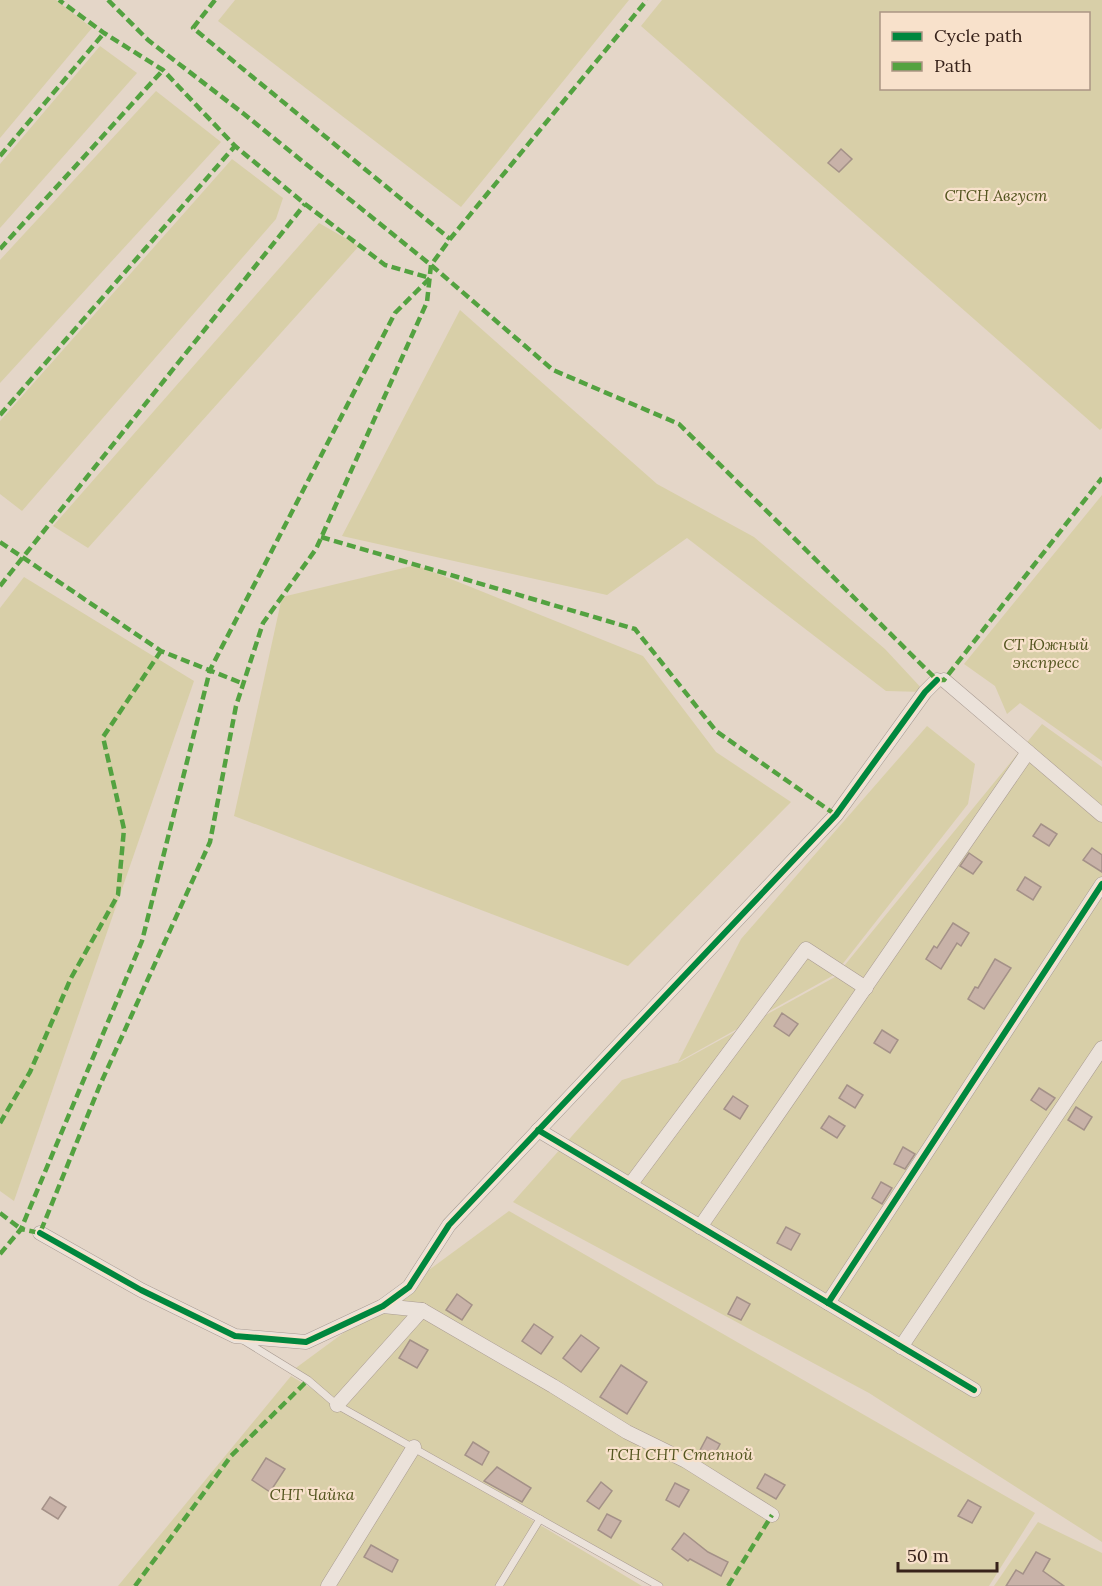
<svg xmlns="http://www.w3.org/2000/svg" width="1102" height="1586" font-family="Lora,serif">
<rect width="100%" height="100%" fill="#e4d6c8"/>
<g fill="#d8cfa8" fill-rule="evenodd">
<path d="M 0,0 L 56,0 L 92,28 L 0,138 Z"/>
<path d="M 235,0 L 629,0 L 461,207 L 218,21 Z"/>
<path d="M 662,0 L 1102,0 L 1102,428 L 1100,430 L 641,26 ZM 882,14 L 1088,14 L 1088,88 L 882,88 Z"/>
<path d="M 100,46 L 137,73 L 0,228 L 0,164 Z"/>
<path d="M 156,91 L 221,142 L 0,383 L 0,260 Z"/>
<path d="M 232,159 L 283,198 L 276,219 L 22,511 L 0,494 L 0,421 Z"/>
<path d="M 319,223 L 359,246 L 88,548 L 53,526 Z"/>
<path d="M 460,310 L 657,484 L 754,537 L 885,649 L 925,692 L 886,691 L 687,538 L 607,595 L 342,536 Z"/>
<path d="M 1102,495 L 1102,761 L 1020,703 L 1007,714 L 995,686 L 964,664 Z"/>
<path d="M 416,565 L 643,656 L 716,752 L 791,802 L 628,966 L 234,816 L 282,597 Z"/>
<path d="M 24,577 L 194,681 L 14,1201 L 0,1191 L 0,608 Z"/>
<path d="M 1042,724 L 1102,767 L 1102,1542 L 869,1393 L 513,1202 L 622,1080 L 680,1062 L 835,977 Z"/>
<path d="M 927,726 L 975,764 L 968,804 L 834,975 L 678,1062 L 741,939 Z"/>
<path d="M 509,1211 L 1035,1513 L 989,1586 L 656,1586 L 289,1373 Z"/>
<path d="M 291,1376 L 642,1586 L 118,1586 Z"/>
<path d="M 1038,1522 L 1102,1553 L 1102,1586 L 994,1586 Z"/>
</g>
<g fill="#c8b2a8" stroke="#a49188" stroke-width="1.5">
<path d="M 841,149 L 852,159 L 839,172 L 828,163 Z"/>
<path d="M 1041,824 L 1057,834 L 1049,846 L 1033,836 Z"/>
<path d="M 1092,848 L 1102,855 L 1102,872 L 1083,860 Z"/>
<path d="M 969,853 L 982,862 L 973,874 L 960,866 Z"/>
<path d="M 1025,877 L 1041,887 L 1033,900 L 1017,890 Z"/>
<path d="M 953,923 L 969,933 L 961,946 L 957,943 L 941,969 L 926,959 L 934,946 L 937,948 Z"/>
<path d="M 995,959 L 1011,968 L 984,1009 L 968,999 L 975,987 L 978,988 Z"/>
<path d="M 782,1013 L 798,1024 L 789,1036 L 774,1026 Z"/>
<path d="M 882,1030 L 898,1040 L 890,1053 L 874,1043 Z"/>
<path d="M 847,1085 L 863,1095 L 855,1108 L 839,1098 Z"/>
<path d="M 1039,1088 L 1055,1098 L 1046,1110 L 1031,1100 Z"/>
<path d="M 733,1096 L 748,1106 L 740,1119 L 724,1109 Z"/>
<path d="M 1076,1107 L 1092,1117 L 1084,1130 L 1068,1120 Z"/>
<path d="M 829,1116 L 845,1126 L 837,1138 L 821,1128 Z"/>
<path d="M 903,1147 L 915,1154 L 905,1169 L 894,1164 Z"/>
<path d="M 881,1182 L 892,1188 L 882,1204 L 872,1198 Z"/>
<path d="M 786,1227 L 800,1234 L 791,1250 L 777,1243 Z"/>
<path d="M 457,1294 L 472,1305 L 462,1320 L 446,1310 Z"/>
<path d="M 737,1297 L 750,1304 L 741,1320 L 728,1314 Z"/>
<path d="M 534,1324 L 553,1337 L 541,1354 L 522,1341 Z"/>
<path d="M 581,1335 L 599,1348 L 581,1372 L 563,1358 Z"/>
<path d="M 410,1340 L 428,1350 L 417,1368 L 399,1358 Z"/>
<path d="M 621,1365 L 647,1382 L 627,1414 L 600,1397 Z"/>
<path d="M 707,1437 L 720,1444 L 711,1461 L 698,1454 Z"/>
<path d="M 473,1442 L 489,1452 L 482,1465 L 465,1455 Z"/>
<path d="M 266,1458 L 285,1469 L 270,1492 L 252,1480 Z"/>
<path d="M 497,1467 L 531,1488 L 522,1502 L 484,1481 Z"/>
<path d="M 765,1474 L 785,1485 L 776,1499 L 757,1488 Z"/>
<path d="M 601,1482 L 612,1491 L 599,1509 L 587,1501 Z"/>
<path d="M 675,1483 L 689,1490 L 679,1507 L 666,1500 Z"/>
<path d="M 50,1497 L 66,1507 L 58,1519 L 42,1509 Z"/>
<path d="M 968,1500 L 981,1507 L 972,1523 L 958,1516 Z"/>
<path d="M 607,1514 L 621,1521 L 611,1538 L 598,1530 Z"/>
<path d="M 684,1533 L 708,1552 L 728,1562 L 721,1576 L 690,1559 L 688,1561 L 672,1549 Z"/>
<path d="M 371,1545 L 398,1560 L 392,1572 L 364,1557 Z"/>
<path d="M 1036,1552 L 1050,1559 L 1043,1571 L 1064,1586 L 1006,1586 L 1016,1570 L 1023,1574 Z"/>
</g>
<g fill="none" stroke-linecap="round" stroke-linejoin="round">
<g stroke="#a99b92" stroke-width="8">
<g id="lane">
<path d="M 243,1340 L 308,1380 L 337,1405 L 659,1586"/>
<path d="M 499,1586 L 540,1519"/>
</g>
</g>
<g stroke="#a99b92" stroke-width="15">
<g id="street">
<path d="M 944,680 L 1102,815"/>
<path d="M 538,1130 L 974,1390"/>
<path d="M 630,1185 L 806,949 L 866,988"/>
<path d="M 700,1227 L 1028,752"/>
<path d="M 40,1233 L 141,1290 L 235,1336 L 306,1342 L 383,1306 L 409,1287 L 449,1225 L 836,815 L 925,692 L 937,680"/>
<path d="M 828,1303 L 1102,884"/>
<path d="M 383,1306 L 422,1310 L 553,1386 L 627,1432 L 686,1461 L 772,1515"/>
<path d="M 901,1347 L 1102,1048"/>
<path d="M 337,1405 L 422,1310"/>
<path d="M 328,1586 L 414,1447"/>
</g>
</g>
<use href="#lane" stroke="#ebe2da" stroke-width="7"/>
<use href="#street" stroke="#ebe2da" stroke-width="14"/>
<g stroke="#53a240" stroke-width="4.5" stroke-dasharray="9 4.5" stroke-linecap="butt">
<path d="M 108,0 L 148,40 L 244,114 L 431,265 L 553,370 L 679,424 L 937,680 L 944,680 L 1102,478"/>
<path d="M 215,0 L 193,28 L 450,239"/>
<path d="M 0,156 L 104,33"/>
<path d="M 0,249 L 163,70"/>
<path d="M 0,415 L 235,146"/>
<path d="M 321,537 L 635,629 L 716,731 L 836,815"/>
<path d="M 0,542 L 161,651 L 244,684"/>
<path d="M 0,586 L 305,204"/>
<path d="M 0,1123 L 30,1072 L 71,978 L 118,895 L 124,829 L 103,737 L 161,651"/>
<path d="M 0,1213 L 21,1229"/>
<path d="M 18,1233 L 21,1229 L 40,1233 L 100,1085 L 210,842 L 236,706 L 263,623 L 316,549 L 427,302 L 431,265 L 450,239 L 647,0"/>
<path d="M 0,1254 L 21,1229 L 142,941 L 210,670 L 395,313 L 430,278 L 385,265 L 305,204 L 235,146 L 163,70 L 104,33 L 59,0"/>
<path d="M 135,1586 L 231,1456 L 308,1380"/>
<path d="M 728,1586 L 772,1515"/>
</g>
<g stroke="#f8e1cb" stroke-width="10">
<g id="cycleway">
<path d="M 538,1130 L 974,1390"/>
<path d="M 40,1233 L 141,1290 L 235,1336 L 306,1342 L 383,1306 L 409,1287 L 449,1225 L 836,815 L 925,692 L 937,680"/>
<path d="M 828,1303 L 1102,884"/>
</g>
</g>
<use href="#cycleway" stroke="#00873e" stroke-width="6"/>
</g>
<g text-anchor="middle" stroke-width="4.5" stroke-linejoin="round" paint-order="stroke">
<g font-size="16" font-style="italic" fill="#53551f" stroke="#f8e1cb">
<text x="996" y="201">СТСН Август</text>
<text x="1046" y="650">СТ Южный<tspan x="1046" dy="18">экспресс</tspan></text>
<text x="680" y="1460">ТСН СНТ Степной</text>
<text x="312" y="1500">СНТ Чайка</text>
</g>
</g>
<rect x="880" y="12" width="210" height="78" fill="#f8e1cb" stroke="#ab9584" stroke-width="1.5"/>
<rect x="892" y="32" width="30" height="9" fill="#00873e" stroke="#ab9584" stroke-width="1.5"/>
<text x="934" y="42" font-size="18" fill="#37221a">Cycle path</text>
<rect x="892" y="62" width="30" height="9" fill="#53a240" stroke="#ab9584" stroke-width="1.5"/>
<text x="934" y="72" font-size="18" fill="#37221a">Path</text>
<path d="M898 1562v9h99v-9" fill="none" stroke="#37221a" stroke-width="3"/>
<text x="907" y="1562" font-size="18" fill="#37221a" stroke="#f8e1cb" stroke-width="4.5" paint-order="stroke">50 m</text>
</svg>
